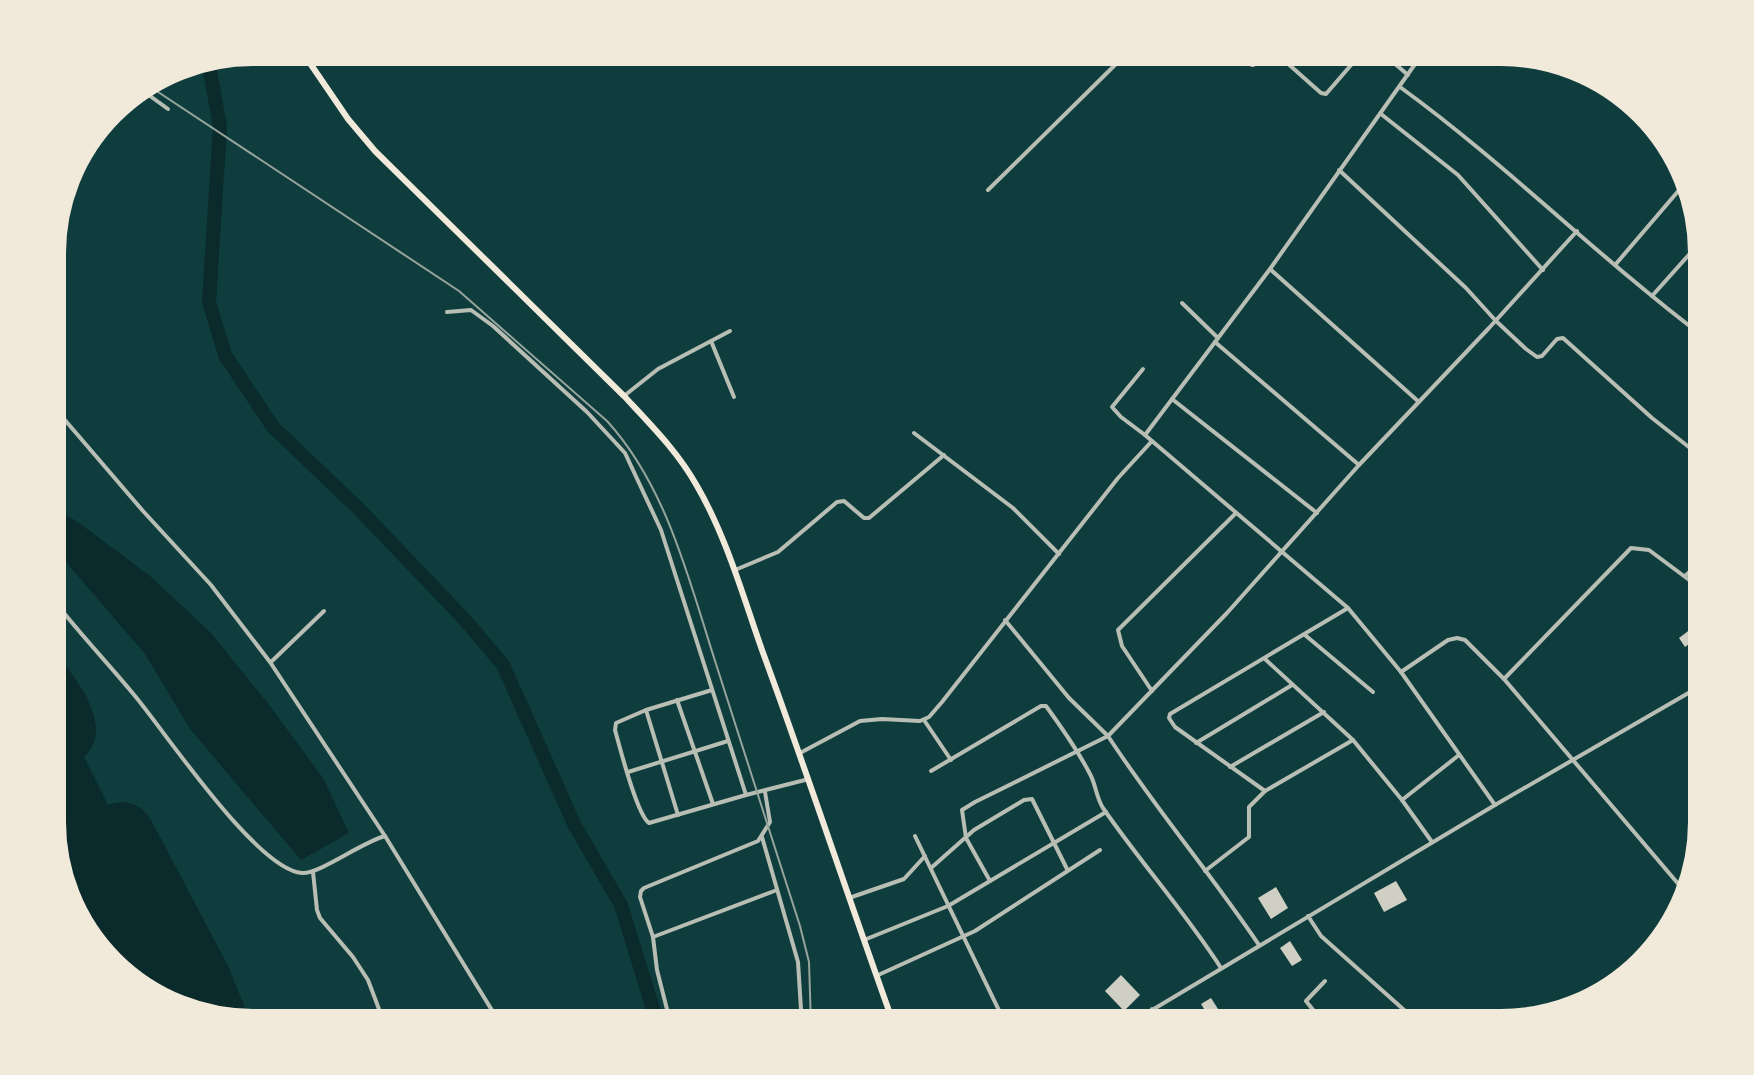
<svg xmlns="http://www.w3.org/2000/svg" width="1754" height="1075" font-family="Raleway,sans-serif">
<rect width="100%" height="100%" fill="#0f3d3e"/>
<g fill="#0a2a2b">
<path d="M 52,506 L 79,523 L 150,576 L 211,633 L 270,706 L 323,778 L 349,833 L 301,860 L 190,729 L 145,654 L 52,546 Z"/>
<path d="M 52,650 C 74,674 117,728 84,757 L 108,805 C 125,799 139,803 150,818 L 228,966 L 252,1025 L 151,998 L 84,934 L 52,848 Z"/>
</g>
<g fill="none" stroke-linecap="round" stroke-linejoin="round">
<path stroke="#0a2a2b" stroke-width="14" d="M 212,58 L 210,70 L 220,127 L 209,302 L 225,355 L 273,427 L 359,509 L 466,621 L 503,665 L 575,826 L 621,905 L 658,1025"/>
</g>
<g fill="#cfcfc3">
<path d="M 1704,619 L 1704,633 L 1685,647 L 1679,638 Z"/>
<path d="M 1396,881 L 1407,900 L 1384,912 L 1374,893 Z"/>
<path d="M 1276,887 L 1288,908 L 1271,919 L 1258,898 Z"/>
<path d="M 1290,941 L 1302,960 L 1292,966 L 1280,948 Z"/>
<path d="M 1121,975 L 1140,995 L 1124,1011 L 1105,991 Z"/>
<path d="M 1211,998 L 1227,1023 L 1225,1025 L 1214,1025 L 1201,1004 Z"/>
</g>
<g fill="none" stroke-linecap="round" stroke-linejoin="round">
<g stroke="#b8beb3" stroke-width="4">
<path d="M 1379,50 L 1408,75"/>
<path d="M 1243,62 L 1253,65 L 1277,54 L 1321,93 L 1326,94 L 1364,50"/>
<path d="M 1400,87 C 1506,164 1599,258 1704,337"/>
<path d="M 139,88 L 168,109"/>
<path d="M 1381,114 L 1458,175 L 1543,270"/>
<path d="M 1339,170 L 1466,288 L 1496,321 L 1526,349 L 1537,357 L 1542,356 L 1557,339 L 1563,338 L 1652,418 L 1704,459"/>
<path d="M 988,190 L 1115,65 L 1118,50"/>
<path d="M 1615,265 L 1686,182"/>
<path d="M 1270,269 L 1419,402"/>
<path d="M 1652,296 L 1703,239"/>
<path d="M 1182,303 L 1218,338"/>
<path d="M 447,312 L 471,310 L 493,326 L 587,412 L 625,453 L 661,530 L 746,795 L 809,779"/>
<path d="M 711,341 L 734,397"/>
<path d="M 1215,342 L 1359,465"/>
<path d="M 1143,369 L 1112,407 L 1121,417 L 1145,435"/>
<path d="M 624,396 L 658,369 L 730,331"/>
<path d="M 1172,399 L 1317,513"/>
<path d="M 914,433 L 1013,508 L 1059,554"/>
<path d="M 1152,441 L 1348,608 L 1401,672 L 1495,805"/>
<path d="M 735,570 L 778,552 L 837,502 L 844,501 L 864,518 L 869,518 L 944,455"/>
<path d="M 1685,576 L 1704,559"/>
<path d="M 52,598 C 78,632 108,663 135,696 C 166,733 256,869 302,873 C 320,874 360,843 385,836"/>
<path d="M 1305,635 L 1373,692"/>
<path d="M 1265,659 L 1353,740 L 1265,791 L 1175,727 L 1169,718 L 1170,714 L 1348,608"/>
<path d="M 271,662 L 324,611"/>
<path d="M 1401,672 L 1448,640 L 1457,638 L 1465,640 L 1504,679 L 1686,893"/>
<path d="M 1504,679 L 1631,548 L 1649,550 L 1704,591"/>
<path d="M 712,690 L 646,710 L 616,723 L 615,730 C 620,748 637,815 649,823 L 746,795"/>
<path d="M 1152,691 L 1122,646 L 1118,630 L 1236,513"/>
<path d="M 677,700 L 713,804"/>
<path d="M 646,710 L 678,815"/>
<path d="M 924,720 L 951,760"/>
<path d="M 1353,740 L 1402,800 L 1459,755"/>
<path d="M 1196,743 L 1292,685"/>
<path d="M 800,753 L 860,721 L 882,719 L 920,721 L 929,717 L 942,702 L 1118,478 L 1152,441 L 1145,435 L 1270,269 L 1425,50"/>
<path d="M 1230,767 L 1324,712"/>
<path d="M 931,771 L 1041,706 L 1046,706 C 1062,728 1077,749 1090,774 C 1096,785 1096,797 1103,808 C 1141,863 1185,912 1221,968"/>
<path d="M 628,772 L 728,741"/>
<path d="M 765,792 L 770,822 L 758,841 L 644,888 L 641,891 L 640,897 L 653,937 L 777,890"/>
<path d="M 1402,800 L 1432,842"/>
<path d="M 915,836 L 1006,1025"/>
<path d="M 762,837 L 798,962 L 802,1025"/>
<path d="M 931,868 L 974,830 L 1024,800 L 1032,799 L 1067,869"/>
<path d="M 1205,871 L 1249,837 L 1249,807 L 1265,791"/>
<path d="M 313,872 L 317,910 L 320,918 L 353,957 L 368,980 L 385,1025"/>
<path d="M 990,881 L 966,838 L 962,810 L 975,802 L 1108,736 L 1069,698 L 1005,620"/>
<path d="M 849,898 L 904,879 L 925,856"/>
<path d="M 1308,916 L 1321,936 L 1421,1025"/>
<path d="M 653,937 L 657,970 L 671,1025"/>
<path d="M 864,940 L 948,906 L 1106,812"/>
<path d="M 1259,945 C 1211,874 1155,808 1108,736 L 1227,613 L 1359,465 L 1489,328 L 1577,231"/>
<path d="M 876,976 L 975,931 L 1100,850"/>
<path d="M 1152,1009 L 1166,1025"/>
<path d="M 1325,1025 L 1306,1001 L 1325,981"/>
</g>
<g stroke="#b8beb3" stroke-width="4">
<path d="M 52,405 L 143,511 L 211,585 L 270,662 L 385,836 L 501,1025"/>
<path d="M 1127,1025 L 1495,805 L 1704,684"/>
</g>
<path stroke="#f1e9da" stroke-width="6" d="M 301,50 L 348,119 L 375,151 L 624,396 C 651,425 678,452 697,486 C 726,536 743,596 762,650 C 808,775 849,900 894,1025"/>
<path stroke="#97a49c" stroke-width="2" d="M 146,84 L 459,291 L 607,421 C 667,487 689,580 716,664 C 744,751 772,838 800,926 L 809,962 L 811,1025"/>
</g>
<path d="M0 0H1754V1075H0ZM253 64H1501A189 189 0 0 1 1690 253V822A189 189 0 0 1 1501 1011H253A189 189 0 0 1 64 822V253A189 189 0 0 1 253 64Z" fill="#f1e9da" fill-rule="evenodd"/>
<path fill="none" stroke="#f1e9da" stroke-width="4" d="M253 64H1501A189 189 0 0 1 1690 253V822A189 189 0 0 1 1501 1011H253A189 189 0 0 1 64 822V253A189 189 0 0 1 253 64Z"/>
</svg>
